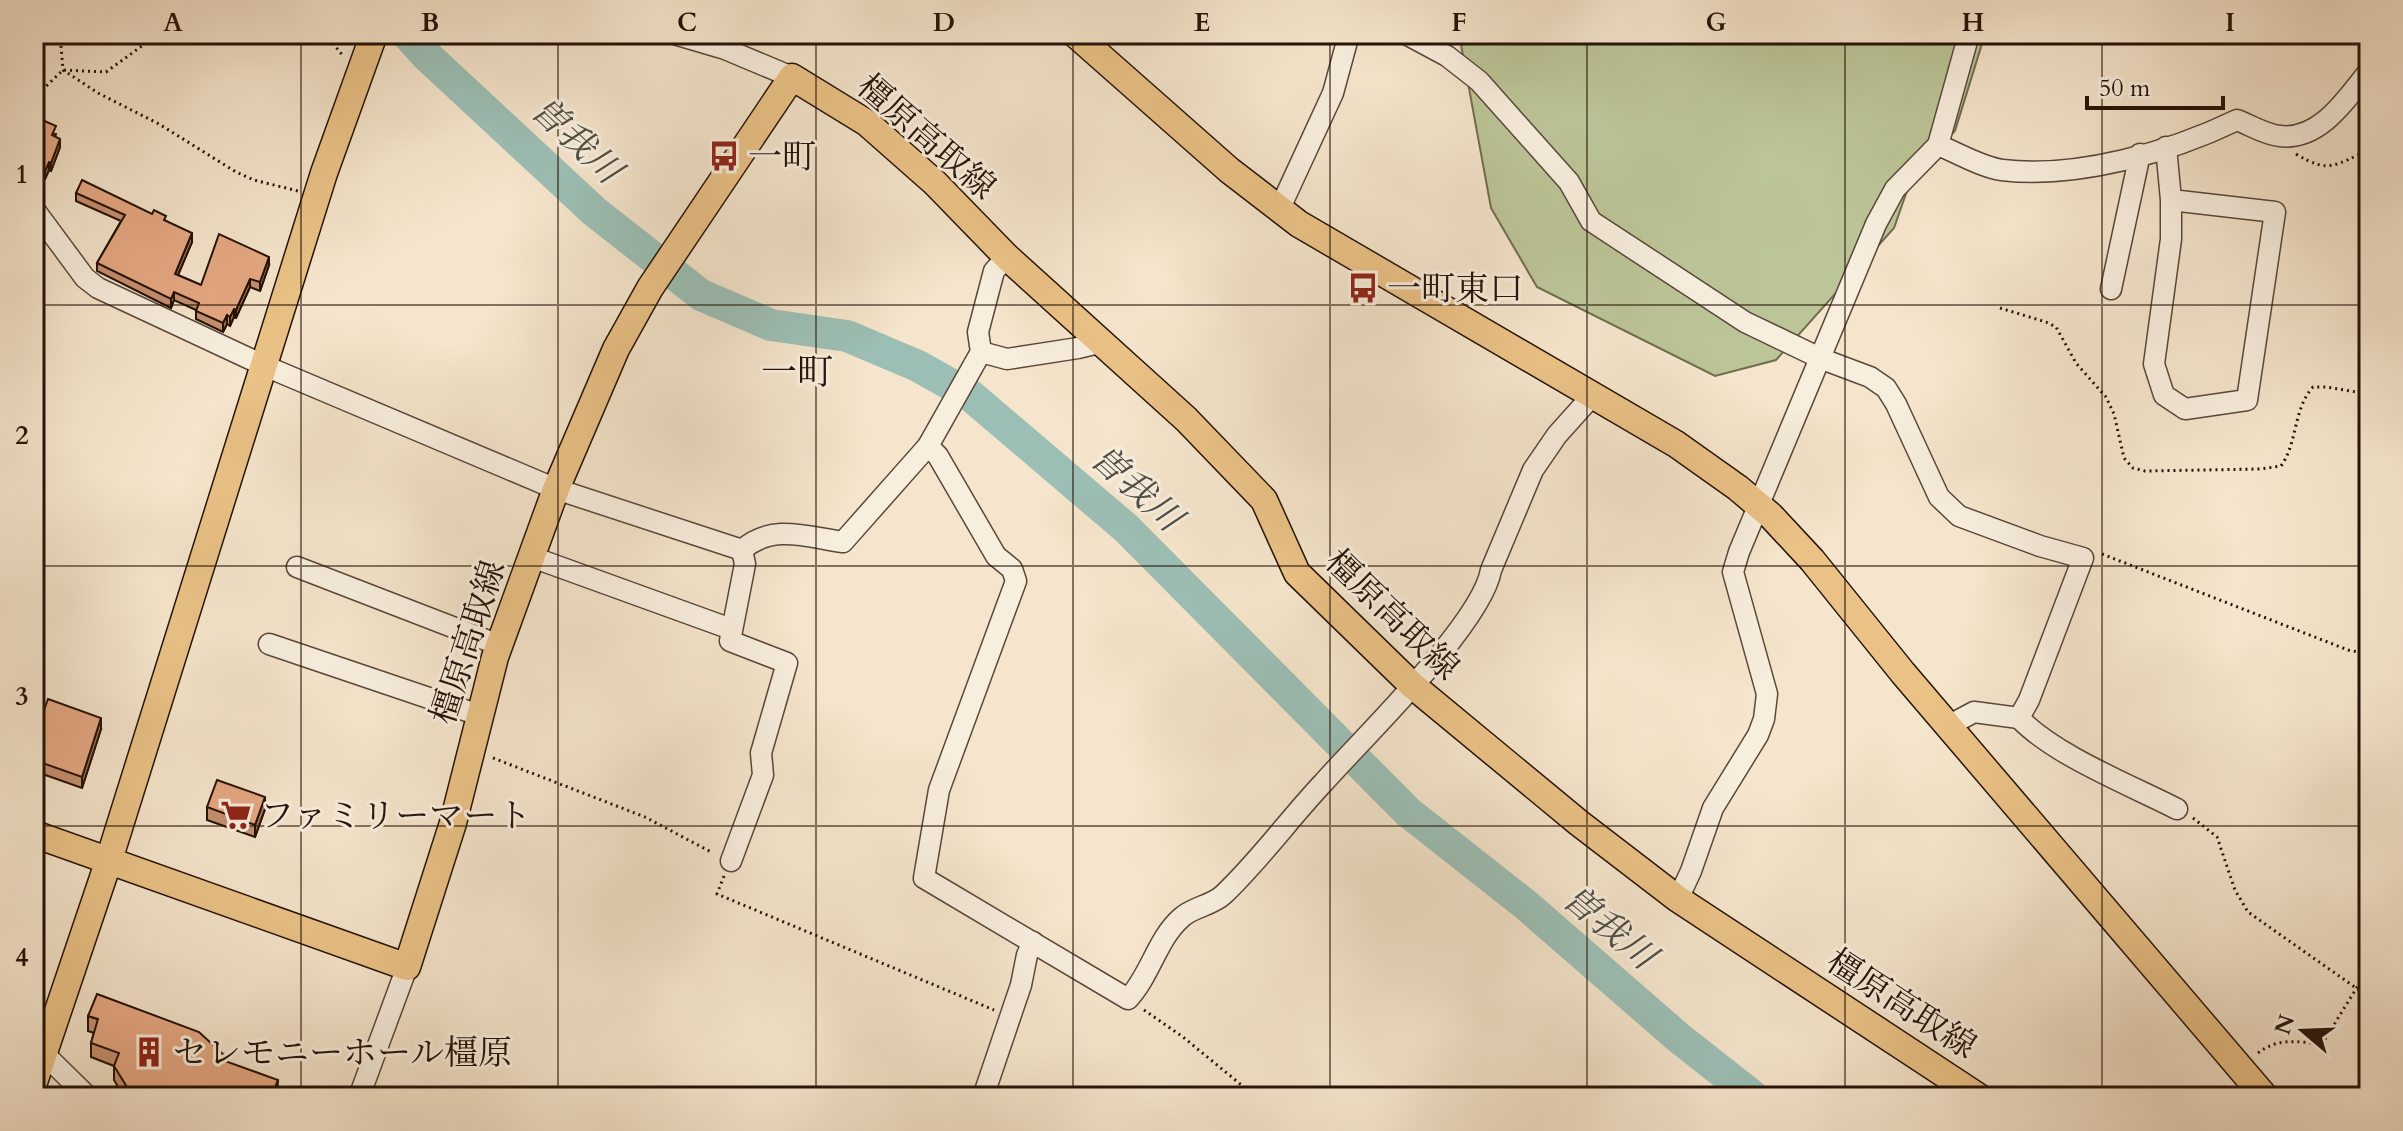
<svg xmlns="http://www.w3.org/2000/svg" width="2403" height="1131" font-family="Cardo,'Noto Serif JP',serif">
<rect width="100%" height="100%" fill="#f5e5cc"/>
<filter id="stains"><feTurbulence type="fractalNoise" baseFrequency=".0025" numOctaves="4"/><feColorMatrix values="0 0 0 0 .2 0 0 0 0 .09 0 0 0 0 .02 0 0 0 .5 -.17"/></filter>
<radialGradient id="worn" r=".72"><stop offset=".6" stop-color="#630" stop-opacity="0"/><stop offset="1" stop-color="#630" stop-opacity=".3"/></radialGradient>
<path fill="#bcc598" stroke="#706c50" stroke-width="2" d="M 1459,34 L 1985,34 L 1955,131 L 1914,171 L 1894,228 L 1776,360 L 1715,376 L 1537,287 L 1491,208 Z"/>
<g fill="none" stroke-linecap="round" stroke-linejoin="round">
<path stroke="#9cbfb5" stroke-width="32" d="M 407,34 L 427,56 L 595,212 L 701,295 L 771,325 L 847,336 L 918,366 L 971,396 L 1126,528 L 1408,812 L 1526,905 L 1679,1038 L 1754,1097"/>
<g stroke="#594739" stroke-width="23">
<g id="minor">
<path d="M 674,34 L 725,49 L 792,77"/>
<path d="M 1406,34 L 1447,56 L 1479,81 L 1569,182 L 1591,221 L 1745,322 L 1822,359 L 1870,377 L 1886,388 L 1896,404 L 1939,497 L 1959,516 L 2040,546 L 2083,558 L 2029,700 L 2019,718 L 1974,712 L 1948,726"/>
<path d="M 1938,145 C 1958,153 1981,167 2002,170 C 2076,179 2171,152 2237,120 C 2250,125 2266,135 2280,136 C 2320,141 2347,98 2369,71"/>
<path d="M 2166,147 L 2171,200 L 2171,239 L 2154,364 L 2164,395 L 2185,409 L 2247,400 L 2275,212 L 2171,200"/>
<path d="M 34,209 L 85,278 L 98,288 L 265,366 L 556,489 L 742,550 C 772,523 807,537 843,542 L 928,446 L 981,352 L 978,332 L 994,271 L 1007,257"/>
<path d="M 1279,210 L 1333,93 L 1349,34"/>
<path d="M 2111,289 L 2140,154"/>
<path d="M 981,352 L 1007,359 L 1078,348 L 1103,342"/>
<path d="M 928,446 L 938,456 L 996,556 L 1012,569 L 1016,581 L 939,790 L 924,878 L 1128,999 C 1150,976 1157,939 1181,918 C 1192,907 1211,906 1223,895 C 1260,860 1289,819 1324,782 C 1364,737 1482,623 1491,570 L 1533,470 L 1557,435 L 1592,396"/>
<path d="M 532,557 L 731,629"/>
<path d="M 297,567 L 499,645"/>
<path d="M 269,644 L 479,715"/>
<path d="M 2019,718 C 2054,755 2130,785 2177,809"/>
<path d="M 731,861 L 763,775 L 761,753 L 787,663 L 730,641 L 745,564 L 742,550"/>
<path d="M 1678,899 L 1691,871 L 1713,808 L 1758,735 L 1764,719 L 1767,694 L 1733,572 L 1739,552 L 1876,224 L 1895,189 L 1938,145 L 1969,34"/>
<path d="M 34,1044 L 88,1097"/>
<path d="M 359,1097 L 407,967"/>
<path d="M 983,1097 L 1021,985 L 1027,955 L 1033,942"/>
</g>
</g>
<g stroke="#251208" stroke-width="29">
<g id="major">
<path d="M 1075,34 L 1229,170 L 1299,224 L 1676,444 L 1738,488 L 1771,516 L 1812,560 L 1903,673 L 2265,1097"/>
<path d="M 34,834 L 407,967 L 453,823 L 495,657 L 556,489 L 616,349 L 650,288 L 792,77 L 867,123 L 935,183 L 1007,257 L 1186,419 L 1264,500 L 1297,573 L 1412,685 L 1579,823 L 1678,899 L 1979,1097"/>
<path d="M 34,1082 L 109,860 L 324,173 L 374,34"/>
</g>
</g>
<g stroke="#251208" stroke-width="3" stroke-dasharray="2 4" stroke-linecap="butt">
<path d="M 60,34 L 63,70 L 98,93 L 159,124 L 236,172 L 254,180 L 298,191"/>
<path d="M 325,34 L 344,57"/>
<path d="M 34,106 L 41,91 L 63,70 L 106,72 L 146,43 L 152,34"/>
<path d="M 2296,154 C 2330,175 2336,164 2369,150"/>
<path d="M 2000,308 L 2046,322 L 2056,327 L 2076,363 L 2106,397 L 2114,414 L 2124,458 L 2133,468 L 2145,471 L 2260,469 L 2281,466 C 2298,442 2293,409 2313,387 L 2326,387 L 2369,394"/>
<path d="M 2102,554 L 2348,650 L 2369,654"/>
<path d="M 493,758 L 645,817 L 713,853"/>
<path d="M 2193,818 L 2217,837 L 2235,890 L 2248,912 L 2369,997"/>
<path d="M 724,876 L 717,894 L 994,1010"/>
<path d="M 1144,1010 L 1183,1037 L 1256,1097"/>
<path d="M 2258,1053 C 2278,1037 2299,1042 2322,1044 L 2369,968"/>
</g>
<use href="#minor" stroke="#f8eede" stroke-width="20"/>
<use href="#major" stroke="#eac286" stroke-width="26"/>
</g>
<g fill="#c59071" stroke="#251208" stroke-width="2">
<path d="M 34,130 L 56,134 L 55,137 L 60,147 L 51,171 L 49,170 L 45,179 L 34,175 Z"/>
<path d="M 76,193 L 166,221 L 192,242 L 178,275 L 201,285 L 269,265 L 260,291 L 250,287 L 236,318 L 234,317 L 230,326 L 227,324 L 223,332 L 196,319 L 196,310 L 174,300 L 171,308 L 97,271 L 97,263 L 121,221 L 76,201 Z"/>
<path d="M 101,729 L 82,788 L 34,771 L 34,734 Z"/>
<path d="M 207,807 L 265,809 L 255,837 L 207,820 Z"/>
<path d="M 88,1016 L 224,1061 L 278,1095 L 277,1097 L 124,1097 L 114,1080 L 114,1066 L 91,1057 L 91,1043 L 94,1033 L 88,1031 Z"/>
</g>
<g fill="#a0765c" stroke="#251208" stroke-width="2">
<path d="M 60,139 L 60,147 L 51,171 L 51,163 Z"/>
<path d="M 49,162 L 49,170 L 45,179 L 45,171 Z"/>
<path d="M 192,233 L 192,242 L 175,282 L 175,274 Z"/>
<path d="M 269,257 L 269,265 L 260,291 L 260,282 Z"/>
<path d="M 250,279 L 250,287 L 236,318 L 236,310 Z"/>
<path d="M 174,292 L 174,300 L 171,308 L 171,299 Z"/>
<path d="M 234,309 L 234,317 L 230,326 L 230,317 Z"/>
<path d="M 227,315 L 227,324 L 223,332 L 223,323 Z"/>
<path d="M 101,718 L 101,729 L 82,788 L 82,777 Z"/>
<path d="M 265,797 L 265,809 L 255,837 L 255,825 Z"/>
<path d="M 278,1080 L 277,1097 L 271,1097 Z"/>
</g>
<g fill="#e5a883" stroke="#251208" stroke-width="2">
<path d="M 40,119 L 56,126 L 52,135 L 60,139 L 51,163 L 49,162 L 45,171 L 34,167 L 34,130 L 35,130 Z"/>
<path d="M 82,180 L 152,214 L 154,210 L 166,216 L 164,220 L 192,233 L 175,274 L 201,285 L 219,234 L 269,257 L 260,282 L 250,279 L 236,310 L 234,309 L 230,317 L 227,315 L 223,323 L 196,311 L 199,303 L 174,292 L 171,299 L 97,263 L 125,215 L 76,193 Z"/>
<path d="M 48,699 L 101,718 L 82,777 L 34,760 L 34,734 L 35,735 Z"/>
<path d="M 217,780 L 265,797 L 255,825 L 207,807 Z"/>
<path d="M 97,994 L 199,1032 L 224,1055 L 222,1060 L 278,1080 L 271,1097 L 140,1097 L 127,1087 L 114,1066 L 119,1053 L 91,1043 L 98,1019 L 88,1016 Z"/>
</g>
<path fill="none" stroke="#251208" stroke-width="2" stroke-opacity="0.55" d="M 301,34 L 301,1097M 558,34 L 558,1097M 816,34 L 816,1097M 1073,34 L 1073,1097M 1330,34 L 1330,1097M 1587,34 L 1587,1097M 1845,34 L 1845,1097M 2102,34 L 2102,1097M 34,305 L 2369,305M 34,566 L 2369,566M 34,826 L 2369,826"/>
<defs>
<g id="bus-bare" transform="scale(2.4)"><path d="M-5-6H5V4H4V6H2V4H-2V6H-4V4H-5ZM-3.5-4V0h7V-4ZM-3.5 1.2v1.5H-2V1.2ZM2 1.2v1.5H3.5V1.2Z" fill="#8f2418" stroke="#f8eede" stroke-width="2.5" paint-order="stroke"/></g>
<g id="supermarket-bare" transform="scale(2.4)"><path d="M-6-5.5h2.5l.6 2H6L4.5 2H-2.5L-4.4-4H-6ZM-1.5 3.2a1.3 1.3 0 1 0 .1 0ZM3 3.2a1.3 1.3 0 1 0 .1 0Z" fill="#8f2418" stroke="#f8eede" stroke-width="2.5" paint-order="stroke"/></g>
<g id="building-bare" transform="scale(2.4)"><path d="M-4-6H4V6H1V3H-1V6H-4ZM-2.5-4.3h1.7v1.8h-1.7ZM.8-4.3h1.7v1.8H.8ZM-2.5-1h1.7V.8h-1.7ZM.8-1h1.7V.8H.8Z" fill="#8f2418" stroke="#f8eede" stroke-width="2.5" paint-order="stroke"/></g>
</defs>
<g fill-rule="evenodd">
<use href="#bus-bare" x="724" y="156"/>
<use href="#bus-bare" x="1363" y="288"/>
<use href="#supermarket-bare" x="236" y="815"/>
<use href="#building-bare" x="149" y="1052"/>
</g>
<g text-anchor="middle" stroke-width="6" stroke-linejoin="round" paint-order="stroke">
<g font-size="34" fill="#251208" stroke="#f8eede">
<text transform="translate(927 136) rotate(41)" y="12">橿原高取線</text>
<text transform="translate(1393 614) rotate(44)" y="12">橿原高取線</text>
<text transform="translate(467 642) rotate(-72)" y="12">橿原高取線</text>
<text transform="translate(1902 1003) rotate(33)" y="12">橿原高取線</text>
</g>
<g font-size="34" fill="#251208" stroke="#f8eede" text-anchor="start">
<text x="748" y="168">一町</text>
<text x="1387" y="300">一町東口</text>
<text x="260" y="827">ファミリーマート</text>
<text x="173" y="1064">セレモニーホール橿原</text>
</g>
<g font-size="36" font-style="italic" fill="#4f4f45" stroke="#f8eede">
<text transform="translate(577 139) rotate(43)" y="13">曽我川</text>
<text transform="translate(1137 487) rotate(42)" y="13">曽我川</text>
<text transform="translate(1610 926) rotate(40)" y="13">曽我川</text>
</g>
<g font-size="36" fill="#251208" stroke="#f8eede">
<text x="797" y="384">一町</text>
</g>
</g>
<rect width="2403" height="1131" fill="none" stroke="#f5e5cc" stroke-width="88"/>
<g transform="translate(2303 1031) rotate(289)" stroke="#f8eede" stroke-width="6" paint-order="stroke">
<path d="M0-6L14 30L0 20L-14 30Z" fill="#251208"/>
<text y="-12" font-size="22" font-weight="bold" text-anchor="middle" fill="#251208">N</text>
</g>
<path d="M2087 96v12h136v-12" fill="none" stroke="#251208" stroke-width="4"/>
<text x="2099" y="96" font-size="24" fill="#251208" stroke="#f8eede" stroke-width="6" paint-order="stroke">50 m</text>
<rect x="44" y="44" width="2315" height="1043" fill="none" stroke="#251208" stroke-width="3"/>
<g font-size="26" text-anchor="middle" font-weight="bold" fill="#251208">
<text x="173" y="31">A</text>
<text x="430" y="31">B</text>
<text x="687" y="31">C</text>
<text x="944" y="31">D</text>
<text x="1202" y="31">E</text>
<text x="1459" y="31">F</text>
<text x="1716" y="31">G</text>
<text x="1973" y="31">H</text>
<text x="2230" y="31">I</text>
<text x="22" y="183">1</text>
<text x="22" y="444">2</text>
<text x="22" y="705">3</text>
<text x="22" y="966">4</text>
</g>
<rect width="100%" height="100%" filter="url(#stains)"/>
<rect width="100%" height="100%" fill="url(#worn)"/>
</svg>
